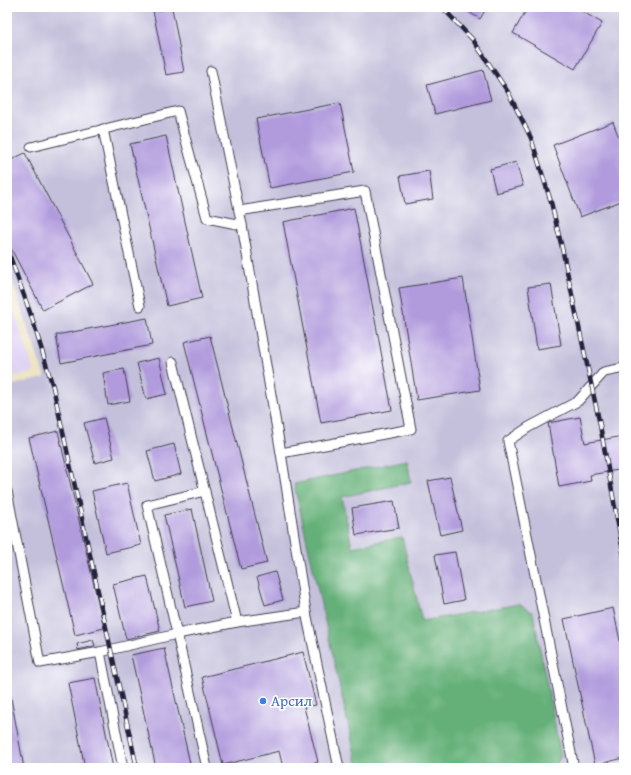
<svg xmlns="http://www.w3.org/2000/svg" width="631" height="775" font-family="'Gentium Book Plus',serif">
<rect width="100%" height="100%" fill="#fff"/>
<filter id="ink" filterUnits="userSpaceOnUse"><feTurbulence type="fractalNoise" baseFrequency=".025" numOctaves="2"/><feDisplacementMap in="SourceGraphic" scale="8" xChannelSelector="R" yChannelSelector="G"/><feConvolveMatrix kernelMatrix="1 2 1 2 8 2 1 2 1" color-interpolation-filters="sRGB"/></filter>
<filter id="wash" filterUnits="userSpaceOnUse"><feTurbulence type="fractalNoise" baseFrequency=".012" numOctaves="4" result="noise"/><feDisplacementMap in="SourceGraphic" scale="16" xChannelSelector="R" yChannelSelector="G"/><feGaussianBlur stdDeviation="0.9" result="paint"/><feColorMatrix in="noise" values="0 0 0 0 0 0 0 0 0 0 0 0 0 0 0 0 0 1.4 0 .05"/><feComposite in="paint" operator="in"/></filter>
<g filter="url(#wash)">
<rect width="100%" height="100%" fill="#eee4c6"/>
<path fill="#e0d4f4" d="M 7,289 L 34,372 L 7,378 Z"/>
<path fill="#c4c0db" d="M 21,7 L 624,7 L 624,768 L 7,768 L 7,386 L 45,378 L 7,266 L 7,10 Z"/>
<path fill="#65b078" stroke="#44695a" d="M 407,460 L 411,482 L 342,497 L 352,547 L 402,537 L 422,621 L 519,604 L 533,613 L 561,756 L 554,768 L 358,768 L 294,484 Z"/>
<g id="blocks">
<g fill="#b19bdd">
<path d="M 461,7 L 487,7 L 480,19 Z"/>
<path d="M 528,7 L 575,7 L 602,23 L 575,69 L 513,33 Z"/>
<path d="M 172,8 L 184,72 L 166,75 L 153,11 Z"/>
<path d="M 483,70 L 491,100 L 435,114 L 427,85 Z"/>
<path d="M 340,103 L 354,172 L 270,188 L 256,119 Z"/>
<path d="M 613,122 L 624,151 L 624,200 L 580,217 L 553,145 Z"/>
<path d="M 166,136 L 202,298 L 167,306 L 130,144 Z"/>
<path d="M 25,153 L 93,284 L 43,310 L 7,241 L 7,162 Z"/>
<path d="M 516,162 L 523,186 L 496,193 L 490,169 Z"/>
<path d="M 429,171 L 433,199 L 405,204 L 400,176 Z"/>
<path d="M 354,208 L 392,410 L 321,423 L 283,222 Z"/>
<path d="M 463,278 L 480,390 L 417,400 L 399,288 Z"/>
<path d="M 551,284 L 561,345 L 537,349 L 528,287 Z"/>
<path d="M 147,318 L 152,345 L 61,363 L 56,335 Z"/>
<path d="M 210,336 L 267,563 L 241,569 L 184,342 Z"/>
<path d="M 159,358 L 167,394 L 146,399 L 137,363 Z"/>
<path d="M 124,369 L 130,401 L 108,405 L 103,373 Z"/>
<path d="M 580,417 L 585,443 L 623,436 L 624,443 L 624,469 L 590,475 L 591,481 L 559,487 L 548,423 Z"/>
<path d="M 104,418 L 114,458 L 95,463 L 84,423 Z"/>
<path d="M 58,431 L 104,628 L 75,635 L 29,438 Z"/>
<path d="M 174,444 L 181,474 L 155,481 L 147,451 Z"/>
<path d="M 450,477 L 462,530 L 440,535 L 428,481 Z"/>
<path d="M 127,483 L 141,545 L 106,553 L 92,491 Z"/>
<path d="M 394,501 L 399,528 L 356,535 L 352,508 Z"/>
<path d="M 192,509 L 212,601 L 185,607 L 164,515 Z"/>
<path d="M 455,552 L 464,600 L 444,604 L 435,555 Z"/>
<path d="M 275,572 L 283,600 L 265,605 L 257,577 Z"/>
<path d="M 147,576 L 160,631 L 126,639 L 113,584 Z"/>
<path d="M 613,608 L 624,659 L 624,758 L 595,765 L 564,619 Z"/>
<path d="M 93,640 L 95,646 L 78,650 L 77,644 Z"/>
<path d="M 164,648 L 191,768 L 156,768 L 131,655 Z"/>
<path d="M 303,652 L 316,705 L 304,707 L 318,762 L 293,768 L 283,768 L 279,751 L 223,765 L 202,677 Z"/>
<path d="M 95,678 L 113,768 L 85,768 L 68,683 Z"/>
<path d="M 7,682 L 8,682 L 24,768 L 7,768 Z"/>
</g>
</g>
</g>
<g filter="url(#ink)">
<use href="#blocks" fill-opacity="0" stroke="#413f50" stroke-width="1"/>
<g fill="none" stroke-linecap="round" stroke-linejoin="round">
<g stroke="#413f50" stroke-width="11">
<g id="lane">
<path d="M 211,71 L 242,225 L 281,453 L 306,612 L 339,768"/>
<path d="M 103,129 L 140,306"/>
<path d="M 31,147 L 178,111 L 207,218 L 242,225"/>
<path d="M 239,211 L 365,191 L 411,429 L 281,453"/>
<path d="M 173,362 L 237,622"/>
<path d="M 7,491 L 40,663 L 100,652 L 123,768"/>
<path d="M 100,652 L 177,634 L 147,505 L 205,491"/>
<path d="M 207,768 L 177,634 L 237,622 L 306,612"/>
<path d="M 574,768 L 508,441 L 529,427 L 578,401 L 604,372 L 624,368"/>
</g>
</g>
<use href="#lane" stroke="#fff" stroke-width="9"/>
<g stroke="#22223b" stroke-width="4.5">
<g id="rail">
<path d="M 442,7 L 473,40 L 508,92 L 531,138 L 551,202 L 562,248 L 600,425 L 624,557"/>
<path d="M 7,248 L 32,318 L 53,387 L 137,768"/>
</g>
</g>
<use href="#rail" stroke="#fff" stroke-width="3" stroke-dasharray="9" stroke-linecap="butt"/>
</g>
</g>
<circle fill="#3f7fe0" stroke="#fff" stroke-width="1.5" cx="263" cy="701" r="4"/>
<g text-anchor="middle" stroke-width="3" stroke-linejoin="round" paint-order="stroke">
<g font-size="15" fill="#366cbe" stroke="#fff" text-anchor="start">
<text x="271" y="706">Арсил</text>
</g>
</g>
<rect width="631" height="775" fill="none" stroke="#fff" stroke-width="24"/>
</svg>
